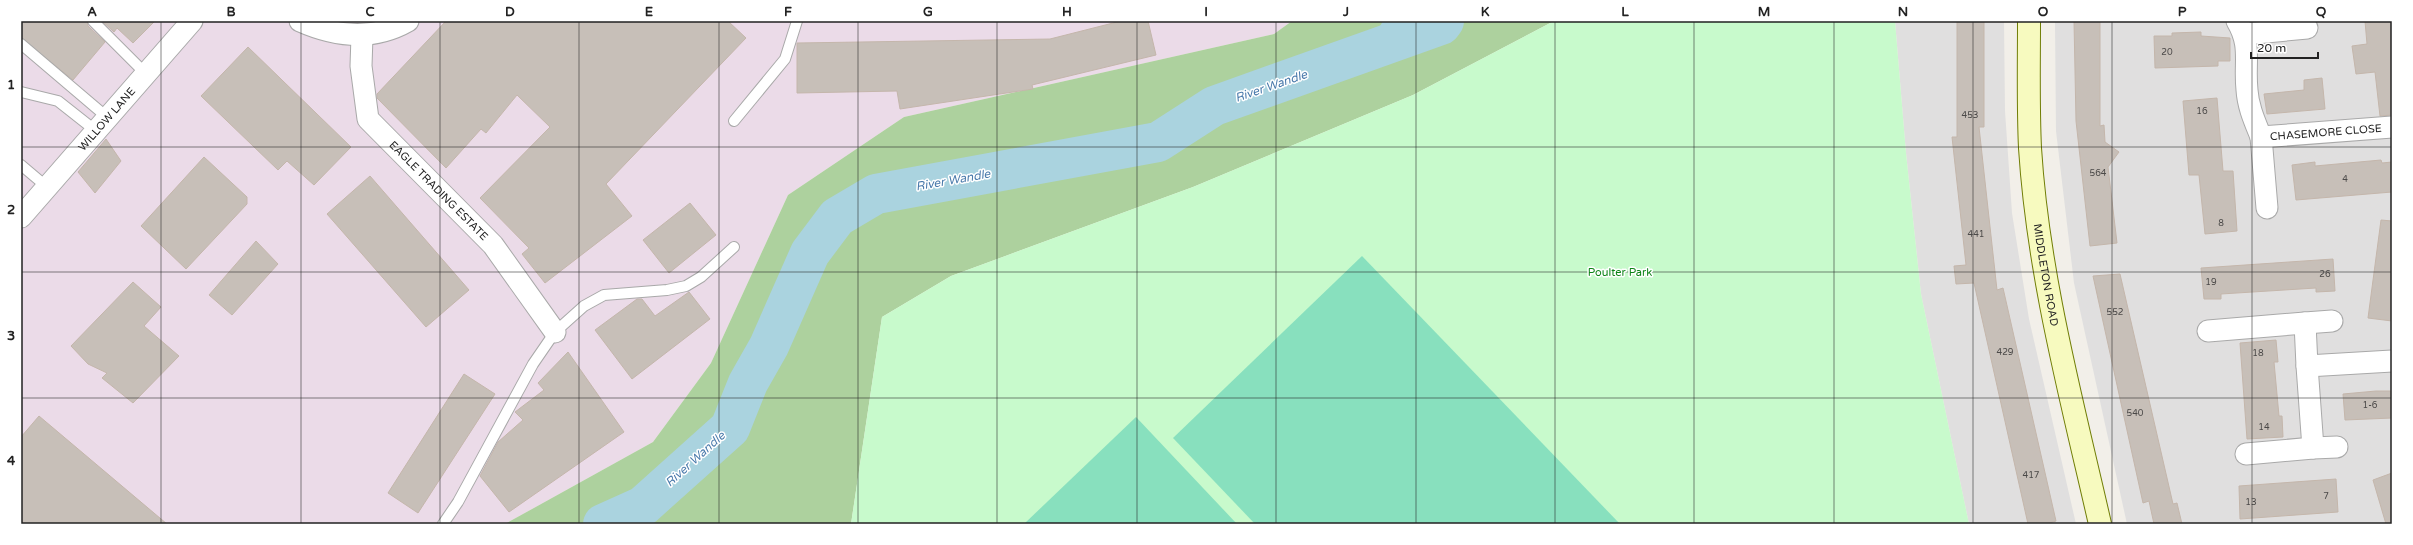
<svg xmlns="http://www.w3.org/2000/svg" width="2413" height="545" font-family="'Varela Round',sans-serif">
<rect width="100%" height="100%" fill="#f2efe9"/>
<g fill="#e0dfdf">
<path d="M 1895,21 L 2004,21 L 2005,111 L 2012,213 L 2029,319 L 2076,524 L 1969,524 L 1921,294 L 1906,153 Z"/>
<path d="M 2055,21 L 2392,21 L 2392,524 L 2127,524 L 2074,283 L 2056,131 Z"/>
</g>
<path fill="#ebdbe8" d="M 21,21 L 1292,21 L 1274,34 L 904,117 L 788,195 L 711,363 L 653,442 L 505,524 L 21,524 Z"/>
<path fill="#add19e" d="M 1292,21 L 1554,21 L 1413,95 L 1193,187 L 951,276 L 882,317 L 851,524 L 505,524 L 653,442 L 711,363 L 788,195 L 904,117 L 1274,34 Z"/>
<path fill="#c8facc" d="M 1554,21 L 1895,21 L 1906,153 L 1921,294 L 1969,524 L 851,524 L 882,317 L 951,276 L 1193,187 L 1413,95 Z"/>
<g fill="#88e0be">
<path d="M 1362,256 L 1620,524 L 1255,524 L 1173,438 Z"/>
<path d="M 1136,417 L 1237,524 L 1024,524 Z"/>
</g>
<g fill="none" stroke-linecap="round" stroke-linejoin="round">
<path stroke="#aad3df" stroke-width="7" d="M 1370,51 L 1387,21"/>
<path stroke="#aad3df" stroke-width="40" d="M 603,524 L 643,506 L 730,428 L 748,383 L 769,346 L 810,253 L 837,217 L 876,194 L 1158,142 L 1214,106 L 1441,25 L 1444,21"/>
</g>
<g fill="#c7bfb8" stroke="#c4b6ab">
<path d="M 21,21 L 87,21 L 88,26 L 105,42 L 73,80 L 21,38 Z"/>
<path d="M 102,21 L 155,21 L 133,43 L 117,28 L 114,32 Z"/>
<path d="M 446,21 L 728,21 L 746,38 L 606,184 L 632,216 L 545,283 L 522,254 L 529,248 L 480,198 L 550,127 L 517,95 L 486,133 L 481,129 L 446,168 L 377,98 L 377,94 Z"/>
<path d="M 1121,21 L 1148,21 L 1156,55 L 1032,85 L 1033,89 L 900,109 L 897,91 L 797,93 L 797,43 L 1050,39 Z"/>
<path d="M 1957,21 L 1984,21 L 1984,127 L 1979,127 L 1997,290 L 2003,288 L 2056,521 L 2046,524 L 2028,524 L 1974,283 L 1956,284 L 1954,266 L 1966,265 L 1952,137 L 1957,137 Z"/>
<path d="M 2074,21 L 2100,21 L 2100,126 L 2104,125 L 2105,142 L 2119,152 L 2108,167 L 2117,243 L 2090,246 L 2076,121 Z"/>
<path d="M 2365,21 L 2392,21 L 2392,115 L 2380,116 L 2375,72 L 2356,74 L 2352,46 L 2367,44 Z"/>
<path d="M 2201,32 L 2201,36 L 2230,38 L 2230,61 L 2218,61 L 2218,66 L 2155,68 L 2154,36 L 2172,36 L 2172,33 Z"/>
<path d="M 248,47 L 351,147 L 314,185 L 287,161 L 278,170 L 201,96 Z"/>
<path d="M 2322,78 L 2325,109 L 2267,114 L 2264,94 L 2304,90 L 2304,80 Z"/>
<path d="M 2217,98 L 2223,171 L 2233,171 L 2237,231 L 2205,234 L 2199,175 L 2189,175 L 2183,101 Z"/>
<path d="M 106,139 L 121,161 L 95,193 L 78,172 Z"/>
<path d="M 204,157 L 247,197 L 247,204 L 186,269 L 141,226 Z"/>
<path d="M 2381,160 L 2382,163 L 2392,162 L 2392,192 L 2296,200 L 2292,165 L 2315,162 L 2315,166 Z"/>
<path d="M 370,176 L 469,290 L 426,327 L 327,214 Z"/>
<path d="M 690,203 L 716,235 L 669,273 L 643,240 Z"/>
<path d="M 2381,220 L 2392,221 L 2392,321 L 2368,318 Z"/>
<path d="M 256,241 L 278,264 L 232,315 L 209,295 Z"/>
<path d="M 2333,259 L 2335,291 L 2316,292 L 2316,288 L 2221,294 L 2221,299 L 2204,299 L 2201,268 Z"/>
<path d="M 2120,274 L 2173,504 L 2177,503 L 2182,524 L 2154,524 L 2149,501 L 2143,503 L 2093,276 Z"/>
<path d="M 133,282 L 161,307 L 144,326 L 179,356 L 133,403 L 102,378 L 107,373 L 88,364 L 71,346 Z"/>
<path d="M 689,292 L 710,319 L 632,379 L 595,330 L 637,299 L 642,299 L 655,316 Z"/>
<path d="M 2276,340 L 2278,362 L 2274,362 L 2279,416 L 2282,416 L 2283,437 L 2247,439 L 2240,343 Z"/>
<path d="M 568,352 L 624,432 L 509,512 L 480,476 L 498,442 L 523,420 L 515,412 L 544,390 L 538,383 Z"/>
<path d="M 464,374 L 495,394 L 418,513 L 388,493 Z"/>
<path d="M 2376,391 L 2392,391 L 2392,418 L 2345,420 L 2343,394 Z"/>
<path d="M 39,416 L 167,524 L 21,524 L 21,437 Z"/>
<path d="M 2392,473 L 2392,524 L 2386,524 L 2373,480 Z"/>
<path d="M 2336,479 L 2338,512 L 2240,519 L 2239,486 Z"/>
</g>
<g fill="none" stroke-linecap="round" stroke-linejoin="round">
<g stroke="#a9a9a9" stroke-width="12">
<g id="lane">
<path d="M 93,21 L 146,74"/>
<path d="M 21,44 L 108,118"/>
<path d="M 21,92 L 58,101 L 96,131"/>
<path d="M 734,121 L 785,59 L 797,21"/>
<path d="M 21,165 L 47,187"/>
<path d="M 443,524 L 458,502 L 533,364 L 555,332 L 584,306 L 604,295 L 667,290 L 686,286 L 701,277 L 734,247"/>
</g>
</g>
<g stroke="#a9a9a9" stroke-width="23">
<g id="street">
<path d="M 300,21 C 336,37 373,41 408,21"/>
<path id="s1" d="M 2237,21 C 2252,46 2244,63 2247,90 C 2248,107 2255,122 2261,137 L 2392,127"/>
<path d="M 2245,34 L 2307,28"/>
<path id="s2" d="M 362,36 L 361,66 L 368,119 L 493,245 L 555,332"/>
<path d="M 2261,137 L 2267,208"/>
<path id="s3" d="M 21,217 L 192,21"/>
<path d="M 2332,321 L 2305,323 L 2307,366 L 2392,361"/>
<path d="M 2208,331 L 2305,323"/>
<path d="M 2307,366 L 2313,448 L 2337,447"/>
<path d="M 2246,454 L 2313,448"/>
</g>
</g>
<g stroke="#707d05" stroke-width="24">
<g id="secondary">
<path id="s4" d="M 2029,21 C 2029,63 2028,106 2030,148 C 2038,275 2072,401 2100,524"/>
</g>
</g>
<use href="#lane" stroke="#fff" stroke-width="10"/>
<use href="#street" stroke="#fff" stroke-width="21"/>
<use href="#secondary" stroke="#f7fabf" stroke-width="22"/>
</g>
<path fill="none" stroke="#222" stroke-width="1" stroke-opacity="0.55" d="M 161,21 L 161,524M 301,21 L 301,524M 440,21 L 440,524M 579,21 L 579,524M 719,21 L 719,524M 858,21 L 858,524M 997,21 L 997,524M 1137,21 L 1137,524M 1276,21 L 1276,524M 1416,21 L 1416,524M 1555,21 L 1555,524M 1694,21 L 1694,524M 1834,21 L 1834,524M 1973,21 L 1973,524M 2112,21 L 2112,524M 2252,21 L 2252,524M 21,147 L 2392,147M 21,272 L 2392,272M 21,398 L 2392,398"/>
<g text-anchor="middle" stroke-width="3" stroke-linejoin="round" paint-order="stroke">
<g font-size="9" fill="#4b4948">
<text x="2167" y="55">20</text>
<text x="2202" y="114">16</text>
<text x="1970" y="118">453</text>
<text x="2098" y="176">564</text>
<text x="2345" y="182">4</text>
<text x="2221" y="226">8</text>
<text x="1976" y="237">441</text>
<text x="2325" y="277">26</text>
<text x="2211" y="285">19</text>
<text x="2115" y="315">552</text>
<text x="2005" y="355">429</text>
<text x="2258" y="356">18</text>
<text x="2370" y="408">1-6</text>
<text x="2135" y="416">540</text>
<text x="2264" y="430">14</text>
<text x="2031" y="478">417</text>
<text x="2326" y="499">7</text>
<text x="2251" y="505">13</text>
</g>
<g font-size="11" fill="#222" stroke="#fff">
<text dy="4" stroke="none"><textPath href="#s3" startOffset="130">WILLOW LANE</textPath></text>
<text dy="4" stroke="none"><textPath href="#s1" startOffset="185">CHASEMORE CLOSE</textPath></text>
<text dy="4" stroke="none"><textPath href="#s2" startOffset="184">EAGLE TRADING ESTATE</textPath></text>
<text dy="4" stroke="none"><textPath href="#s4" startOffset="255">MIDDLETON ROAD</textPath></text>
</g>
<g font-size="11" fill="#0c8416" stroke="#fff">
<text x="1620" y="276">Poulter Park</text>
</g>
<g font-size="12" font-style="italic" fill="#4a7aab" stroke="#fff">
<text transform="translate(1271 86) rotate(-19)" y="4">River Wandle</text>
<text transform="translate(953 180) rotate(-10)" y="4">River Wandle</text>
<text transform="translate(695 459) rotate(-42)" y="4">River Wandle</text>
</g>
</g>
<rect width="2413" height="545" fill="none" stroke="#ffffff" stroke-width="44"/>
<path d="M2251 52v6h67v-6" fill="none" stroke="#222222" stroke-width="2"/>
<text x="2257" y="52" font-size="12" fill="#222222" stroke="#ffffff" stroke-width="3" paint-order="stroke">20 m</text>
<rect x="22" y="22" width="2369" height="501" fill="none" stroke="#222" stroke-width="1.5"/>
<g font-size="13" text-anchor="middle" font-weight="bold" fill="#222">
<text x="92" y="16">A</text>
<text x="231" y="16">B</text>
<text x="370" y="16">C</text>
<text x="510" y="16">D</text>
<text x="649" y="16">E</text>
<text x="788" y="16">F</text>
<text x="928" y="16">G</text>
<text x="1067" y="16">H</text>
<text x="1206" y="16">I</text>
<text x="1346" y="16">J</text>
<text x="1485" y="16">K</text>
<text x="1625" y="16">L</text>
<text x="1764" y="16">M</text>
<text x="1903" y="16">N</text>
<text x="2043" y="16">O</text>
<text x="2182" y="16">P</text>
<text x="2321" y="16">Q</text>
<text x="11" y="89">1</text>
<text x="11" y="214">2</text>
<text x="11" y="340">3</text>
<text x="11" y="465">4</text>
</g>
</svg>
